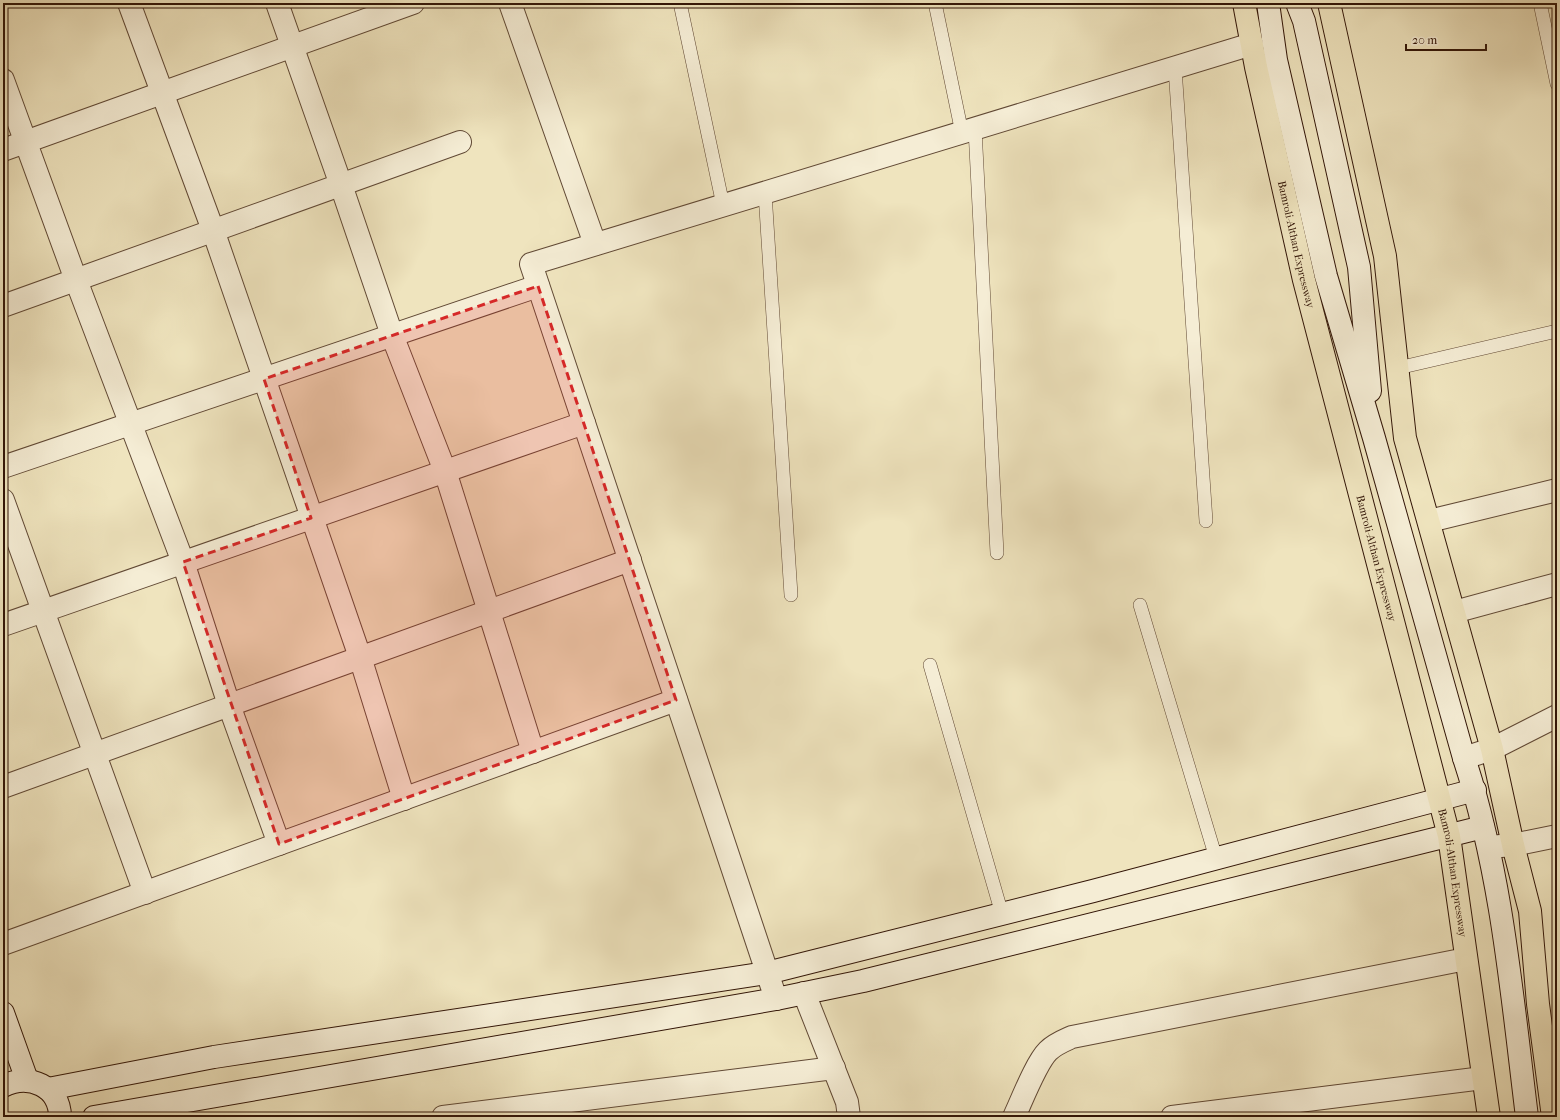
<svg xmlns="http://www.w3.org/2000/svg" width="1560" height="1120" font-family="'IM FELL French Canon',serif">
<rect width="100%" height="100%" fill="#efe4be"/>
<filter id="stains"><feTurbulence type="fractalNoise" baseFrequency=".005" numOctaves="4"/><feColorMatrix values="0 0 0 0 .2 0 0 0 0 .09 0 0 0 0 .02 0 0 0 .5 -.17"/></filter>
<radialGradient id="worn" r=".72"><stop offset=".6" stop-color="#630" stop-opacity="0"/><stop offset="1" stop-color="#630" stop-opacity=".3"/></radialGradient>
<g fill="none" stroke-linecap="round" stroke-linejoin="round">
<g stroke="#614935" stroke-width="14">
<g id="lane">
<path d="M 680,3 L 723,205"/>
<path d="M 935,3 L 962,133"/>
<path d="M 1540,3 L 1557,84"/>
<path d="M 1175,68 L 1206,521"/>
<path d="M 975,129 L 997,553"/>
<path d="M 765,193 L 791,595"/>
<path d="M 1398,368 L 1557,331"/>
<path d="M 1140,605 L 1216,858"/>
<path d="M 930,665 L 1002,914"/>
</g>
</g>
<g stroke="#614935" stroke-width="24">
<g id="street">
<path d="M 129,3 L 213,230 L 360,657 L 404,799"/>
<path d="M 277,3 L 341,185 L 392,335 L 445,471 L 533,752"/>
<path d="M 510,3 L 595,244"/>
<path d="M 3,80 L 76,280 L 183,562 L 229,705 L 279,844"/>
<path d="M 3,150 L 413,3"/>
<path d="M 3,306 L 460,142"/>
<path d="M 3,467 L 538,286"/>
<path d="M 3,500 L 145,893"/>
<path d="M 1429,521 L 1557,490"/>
<path d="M 1454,612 L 1557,584"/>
<path d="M 3,625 L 584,423"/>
<path d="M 1464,758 L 1492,749 L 1557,716"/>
<path d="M 3,787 L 630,560"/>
<path d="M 1489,847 L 1513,845 L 1557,836"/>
<path d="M 3,944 L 676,700"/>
<path d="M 804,993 L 847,1102 L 849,1117"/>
<path d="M 776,999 L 531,264 L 1252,44"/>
<path d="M 443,1117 L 834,1068"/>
<path d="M 1014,1117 C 1022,1100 1036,1063 1048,1051 C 1055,1044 1063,1041 1072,1037 L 1466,959"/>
<path d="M 1172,1117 L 1483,1078"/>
</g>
</g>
<g stroke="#321507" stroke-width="24">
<g id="secondary">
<path d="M 1268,3 L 1276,60 L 1326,276 L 1374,438 L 1464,758 C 1502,874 1512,996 1527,1117"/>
<path d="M 1297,3 L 1304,21 L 1359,267 L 1370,391"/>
<path d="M 3,1013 L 27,1080"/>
<path d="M 3,1086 C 29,1073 60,1086 60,1117"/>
<path d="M 48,1089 L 214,1057 L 767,973 L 1093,891 L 1475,790"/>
<path d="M 94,1117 L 776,999 L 863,981 L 1483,827"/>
</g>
</g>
<g stroke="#321507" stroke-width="24">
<g id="primary">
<path id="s1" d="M 1244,3 L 1256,67 L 1304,280 L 1449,836 L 1489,1117"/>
<path d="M 1329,3 L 1385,256 L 1405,438 L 1492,749 L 1513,845 L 1530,911 L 1538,1004 L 1553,1117"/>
</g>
</g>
<use href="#lane" stroke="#f5edd5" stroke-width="13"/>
<use href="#street" stroke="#f5edd5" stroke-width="22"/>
<use href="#secondary" stroke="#f5edd5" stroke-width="22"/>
<use href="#primary" stroke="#efe4be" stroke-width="22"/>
</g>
<path fill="#d62828" fill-opacity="0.2" stroke="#d62828" stroke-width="3" stroke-dasharray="8 5" stroke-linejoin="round" d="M 538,286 L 676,700 L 279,844 L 183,562 L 311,518 L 264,379 Z"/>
<g text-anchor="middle" stroke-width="3" stroke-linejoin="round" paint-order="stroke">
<g font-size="11" fill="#321507" stroke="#f5edd5">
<text dy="4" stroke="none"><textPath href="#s1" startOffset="247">Bamroli-Althan Expressway</textPath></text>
<text dy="4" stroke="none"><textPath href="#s1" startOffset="571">Bamroli-Althan Expressway</textPath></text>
<text dy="4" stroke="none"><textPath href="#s1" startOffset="895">Bamroli-Althan Expressway</textPath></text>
</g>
</g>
<rect width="1560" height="1120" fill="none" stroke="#efe4be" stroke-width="16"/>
<rect x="4" y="4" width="1552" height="1112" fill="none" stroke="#321507" stroke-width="2"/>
<rect x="8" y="8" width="1544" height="1104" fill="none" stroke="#321507"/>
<path d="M1406 44v6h80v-6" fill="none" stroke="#321507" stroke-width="2"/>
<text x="1412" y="44" font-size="12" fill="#321507" stroke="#f5edd5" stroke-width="3" paint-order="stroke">20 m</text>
<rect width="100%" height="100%" filter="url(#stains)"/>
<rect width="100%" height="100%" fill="url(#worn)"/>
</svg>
